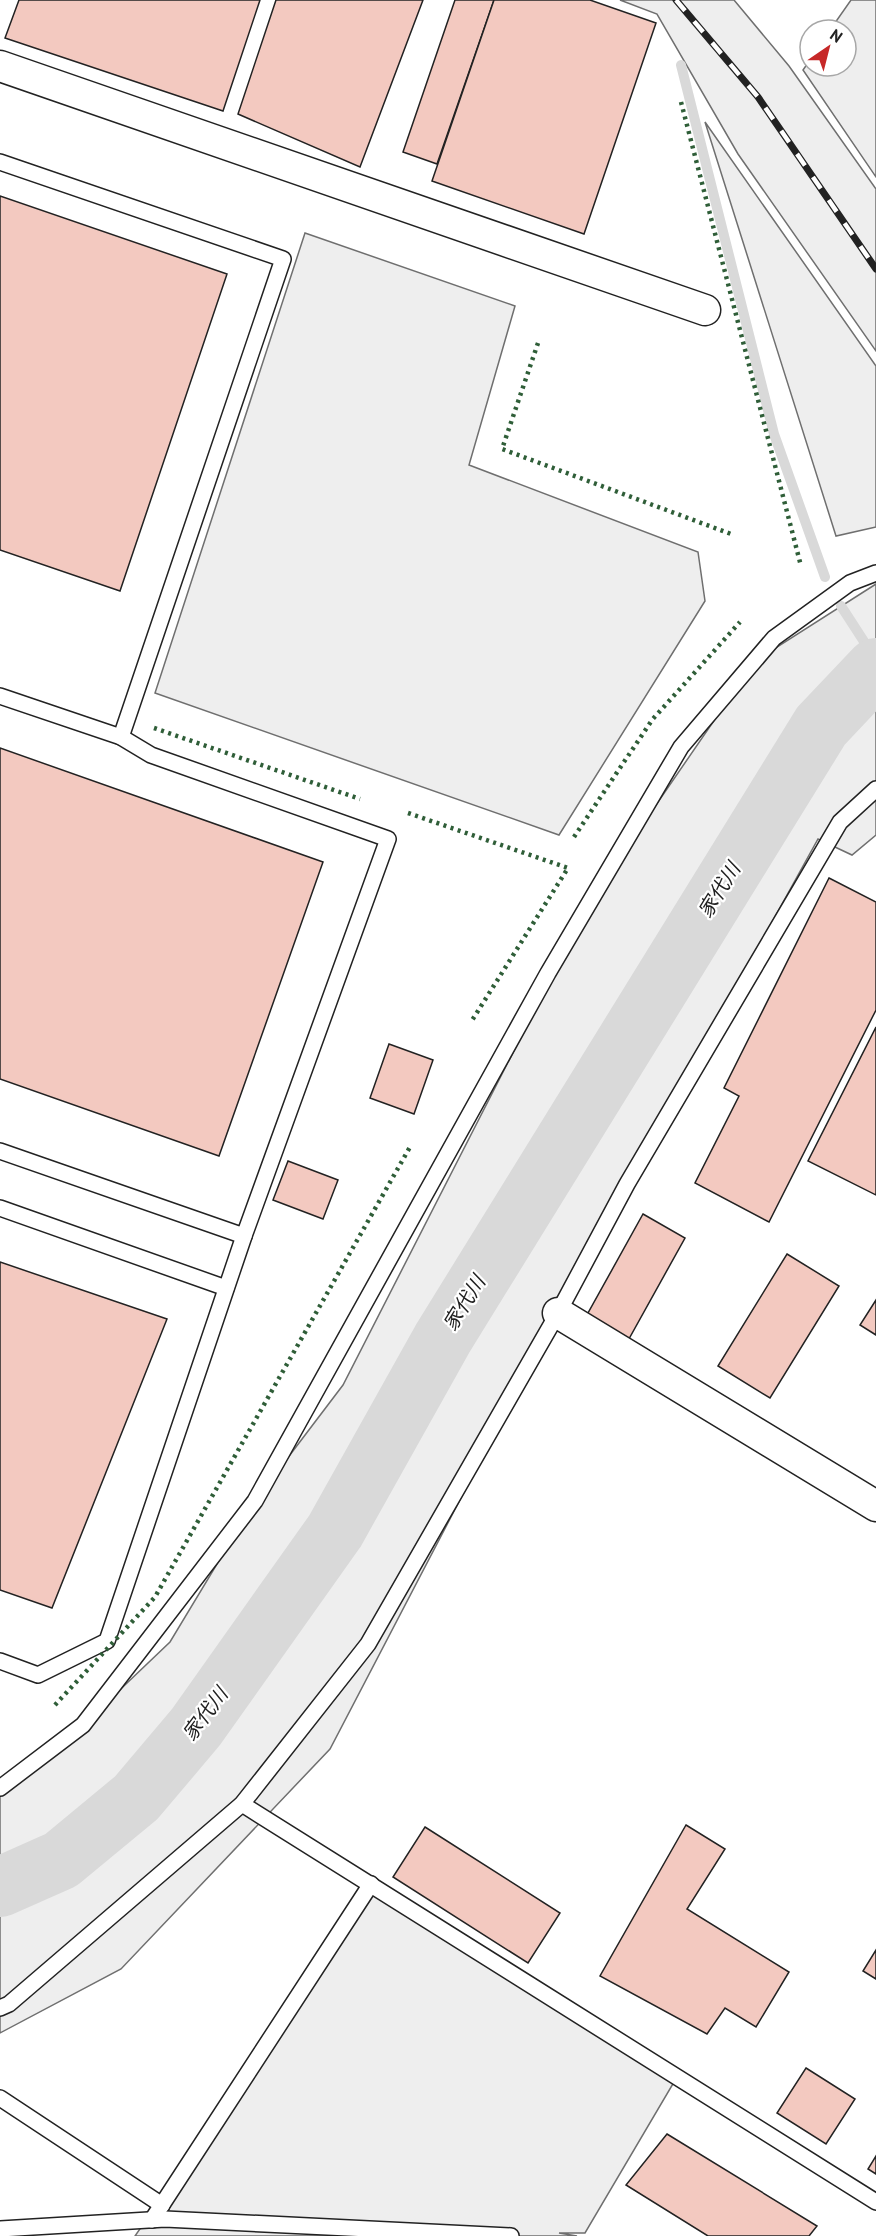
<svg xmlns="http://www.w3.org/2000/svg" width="876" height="2236" font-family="'PT Sans','Noto Sans JP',sans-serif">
<rect width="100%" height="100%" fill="#fff"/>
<g fill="#eee" stroke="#6f6f6f" stroke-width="1.5">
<path d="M 620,0 L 734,0 L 789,66 L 876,189 L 876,351 L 738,154 L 657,14 Z"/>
<path d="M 851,0 L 876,0 L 876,177 L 803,70 L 810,60 L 810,66 L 846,66 L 846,30 L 830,30 Z"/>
<path d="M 705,122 L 876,366 L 876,527 L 836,536 Z"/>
<path d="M 305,233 L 515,306 L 469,465 L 698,552 L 705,601 L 559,835 L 155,693 Z"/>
<path d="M 876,584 L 876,835 L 852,855 L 818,839 L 585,1260 L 330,1749 L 121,1969 L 0,2033 L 0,1791 L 83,1725 L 170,1642 L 255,1501 L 343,1385 L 592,898 L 755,661 Z"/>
<path d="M 374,1893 L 677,2077 L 585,2233 L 559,2233 L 577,2236 L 135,2236 Z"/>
</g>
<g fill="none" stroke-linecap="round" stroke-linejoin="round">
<g stroke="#d9d9d9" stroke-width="10">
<path d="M 681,65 L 774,434 L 825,577"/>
<path d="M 841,606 L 876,660"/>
</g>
<path stroke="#d9d9d9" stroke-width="60" d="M 0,1887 L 61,1860 L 136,1798 L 196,1727 L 335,1531 L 443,1338 L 821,726 L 876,668"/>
</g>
<g fill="#f3c9c0" stroke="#222" stroke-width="1.5">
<path d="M 19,0 L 260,0 L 223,111 L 5,38 Z"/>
<path d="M 276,0 L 423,0 L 360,167 L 238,114 Z"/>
<path d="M 455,0 L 494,0 L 437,164 L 403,152 Z"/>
<path d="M 494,0 L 590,0 L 656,23 L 584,234 L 432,181 Z"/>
<path d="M 0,196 L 227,274 L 120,591 L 0,550 Z"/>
<path d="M 0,748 L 323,862 L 219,1156 L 0,1079 Z"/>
<path d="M 829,878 L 876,902 L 876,1010 L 769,1222 L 695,1183 L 739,1096 L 724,1088 Z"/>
<path d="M 876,1027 L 876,1195 L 808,1161 Z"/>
<path d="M 389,1044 L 433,1060 L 414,1114 L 370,1098 Z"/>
<path d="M 288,1161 L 338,1180 L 323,1219 L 273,1200 Z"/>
<path d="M 643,1214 L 685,1238 L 625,1346 L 583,1322 Z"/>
<path d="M 787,1254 L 839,1286 L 770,1398 L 718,1366 Z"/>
<path d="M 0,1262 L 167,1319 L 52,1608 L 0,1590 Z"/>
<path d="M 876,1300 L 876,1335 L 860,1325 Z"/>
<path d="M 686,1825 L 725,1849 L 687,1909 L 789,1972 L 756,2027 L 725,2008 L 707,2034 L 600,1976 Z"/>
<path d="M 425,1827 L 560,1913 L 528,1963 L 393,1877 Z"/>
<path d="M 876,1950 L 876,1979 L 863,1971 Z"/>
<path d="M 806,2068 L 855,2099 L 826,2144 L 777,2113 Z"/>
<path d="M 667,2134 L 817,2226 L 809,2236 L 708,2236 L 626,2185 Z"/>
<path d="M 876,2156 L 876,2174 L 868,2169 Z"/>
</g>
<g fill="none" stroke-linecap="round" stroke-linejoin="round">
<g stroke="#222" stroke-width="18">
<g id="service">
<path d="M 0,162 L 283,259 L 121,737"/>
<path d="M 0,696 L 121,737 L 151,755 L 388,839 L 244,1236 L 0,1151"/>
<path d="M 0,1208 L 226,1288"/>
<path d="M 0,1661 L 38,1675 L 107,1641 L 244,1236"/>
<path d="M 0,1788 L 83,1725 L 255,1501 L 548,973 L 681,747 L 774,638 L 850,583 L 876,573"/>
<path d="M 242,1804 L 876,2202"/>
<path d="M 0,2008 L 9,2004 L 242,1804 L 368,1644 L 558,1313 L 627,1184 L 840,822 L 876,789"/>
<path d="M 0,2098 L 162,2205"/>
<path d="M 152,2220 L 371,1884"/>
<path d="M 0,2229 L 165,2219 L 511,2236"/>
</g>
</g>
<g stroke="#222" stroke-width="33">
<g id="minor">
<path d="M 0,66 L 705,310"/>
<path d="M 558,1313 L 876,1506"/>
</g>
</g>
<use href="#service" stroke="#fff" stroke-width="15"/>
<use href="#minor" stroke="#fff" stroke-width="30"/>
<g stroke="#222" stroke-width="7">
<path id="rail" d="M 676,0 L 758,97 L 876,269"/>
</g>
<use href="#rail" stroke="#fff" stroke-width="4.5" stroke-dasharray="14" stroke-linecap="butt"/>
<g stroke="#2f5e38" stroke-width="4.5" stroke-dasharray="3 4.5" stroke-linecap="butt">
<path d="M 681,102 L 801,566"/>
<path d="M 538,343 L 502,449 L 731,534"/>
<path d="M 154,728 L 360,799"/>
<path d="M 408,813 L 568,868 L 471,1022"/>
<path d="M 574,837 L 652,720 L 740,622"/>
<path d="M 55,1705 L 155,1597 L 410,1147"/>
</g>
</g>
<g text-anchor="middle" stroke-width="4.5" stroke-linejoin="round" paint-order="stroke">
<g font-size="20" font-style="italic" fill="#222" stroke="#fff">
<text transform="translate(719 890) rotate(-58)" y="7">家代川</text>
<text transform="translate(464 1303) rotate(-58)" y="7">家代川</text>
<text transform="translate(205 1714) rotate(-53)" y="7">家代川</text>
</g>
</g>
<g transform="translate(828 48) rotate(35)"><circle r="28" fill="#ffffff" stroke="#a7a7a7" stroke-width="1.5"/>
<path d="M0-4.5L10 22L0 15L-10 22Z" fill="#c62828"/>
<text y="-9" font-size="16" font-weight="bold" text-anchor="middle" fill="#222222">N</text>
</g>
</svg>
